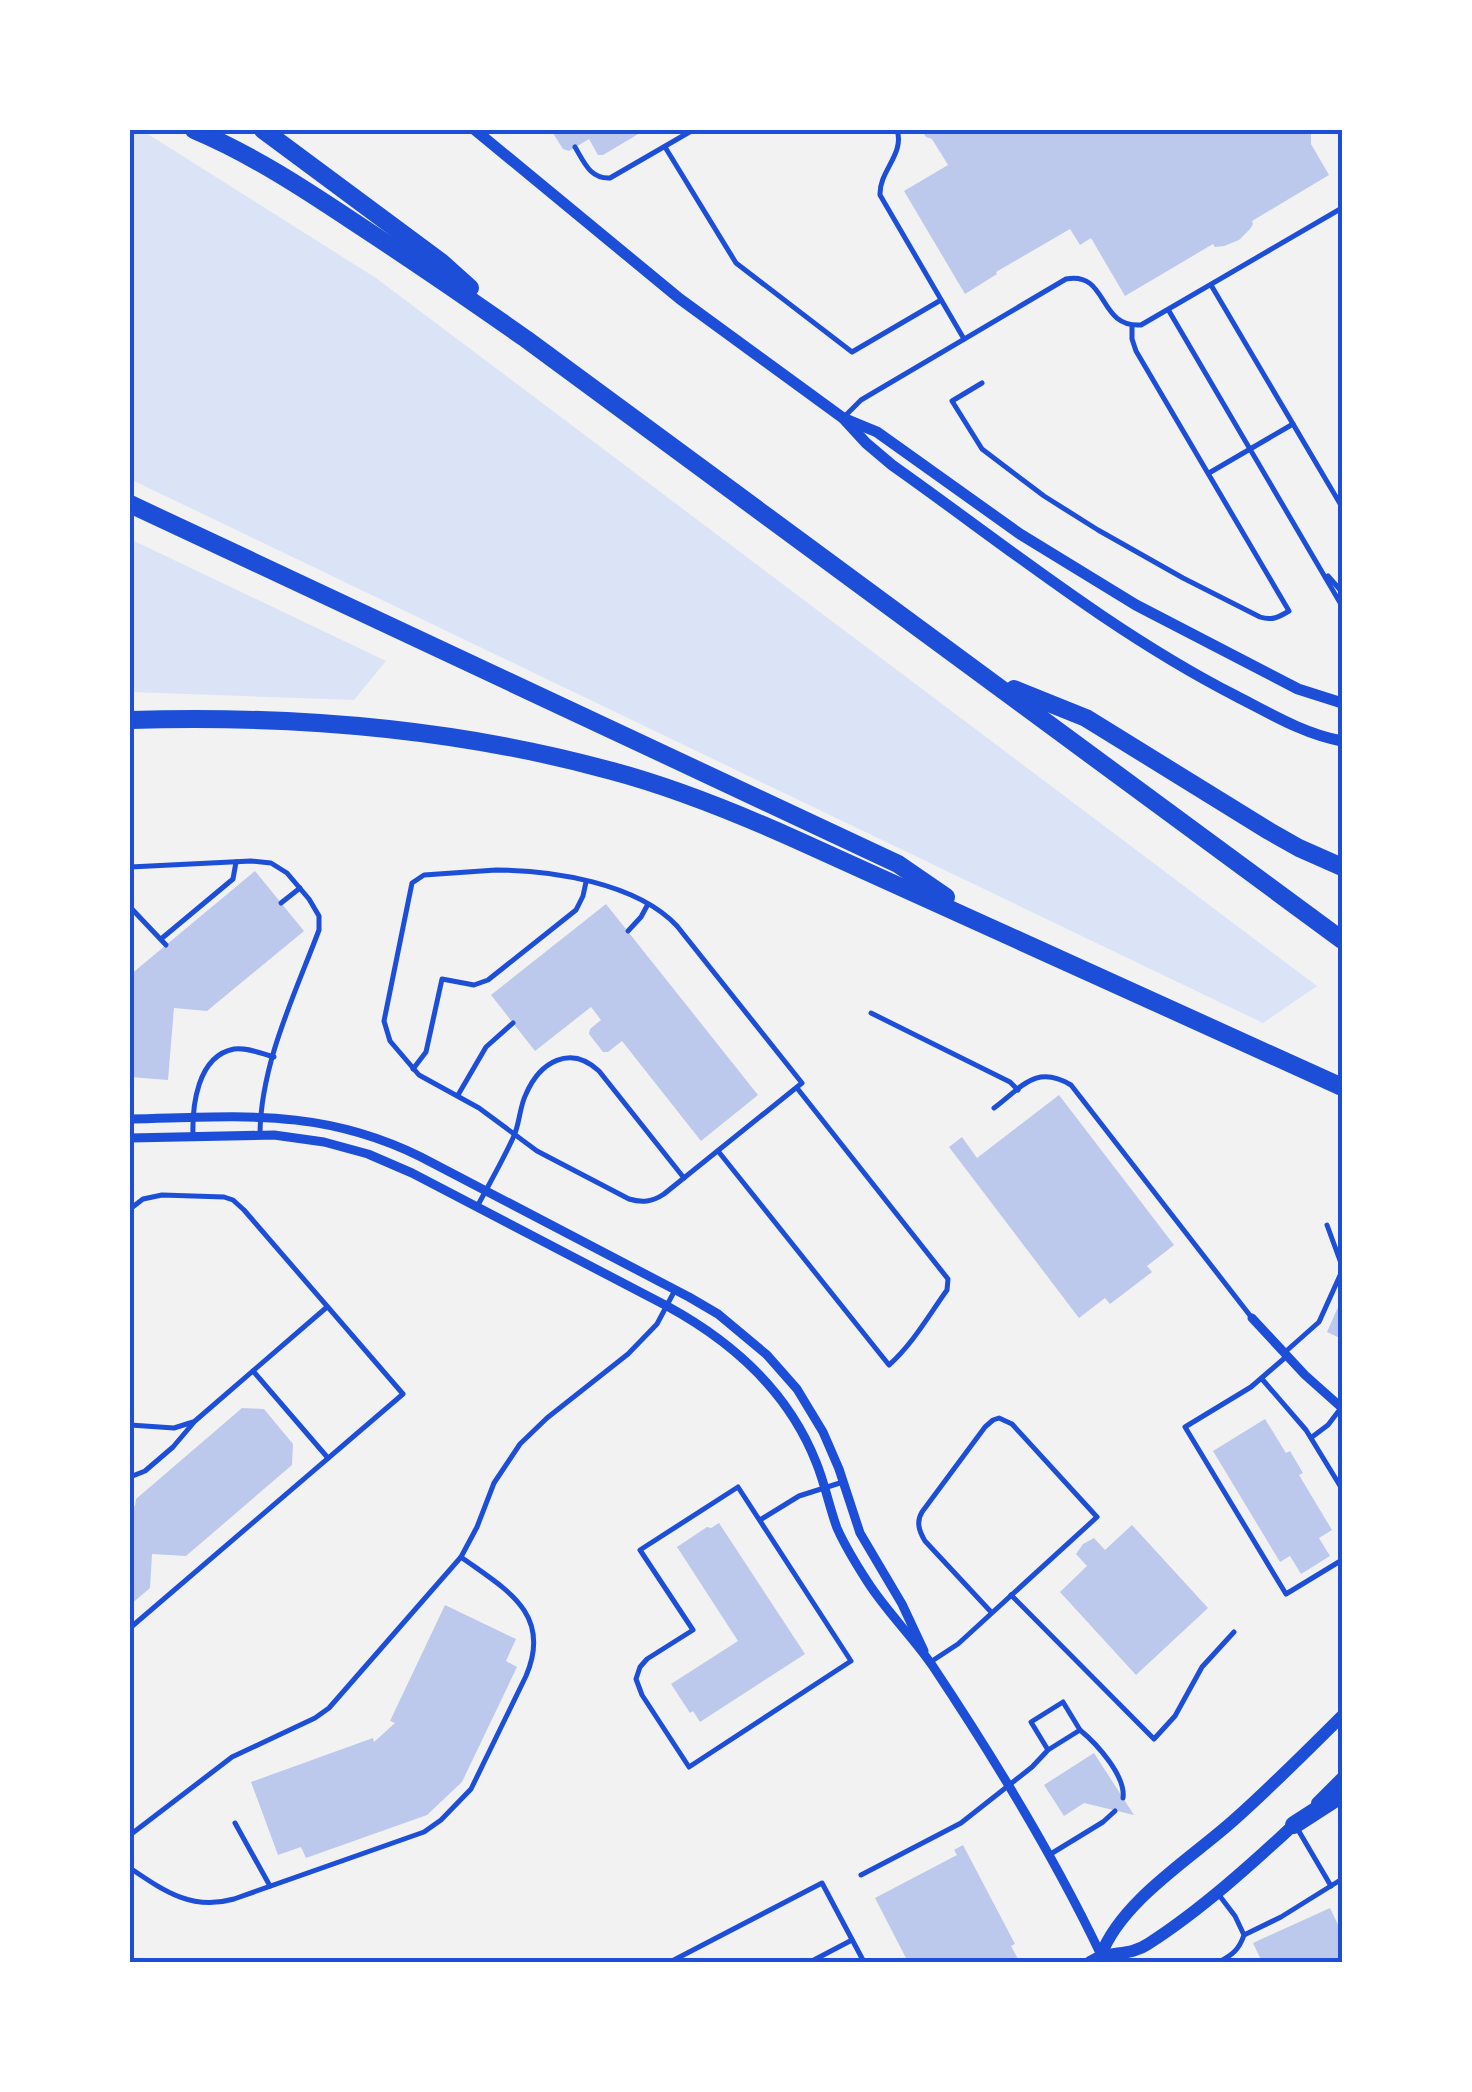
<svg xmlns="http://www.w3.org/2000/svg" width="1472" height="2092" font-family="Mulish,sans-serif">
<rect width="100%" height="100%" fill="#f2f2f2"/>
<g fill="#dbe4f7">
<path d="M 130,130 L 143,131 L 376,278 L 1317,986 L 1263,1023 L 130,479 Z"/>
<path d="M 130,539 L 386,661 L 354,700 L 130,692 Z"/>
</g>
<g fill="#bdc9ec">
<path d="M 551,130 L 645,130 L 603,155 L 598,155 L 589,139 L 569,151 L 563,149 Z"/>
<path d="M 921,130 L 1311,130 L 1311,144 L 1329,175 L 1252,221 L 1253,224 L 1250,229 L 1239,240 L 1224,246 L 1215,247 L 1213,244 L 1125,296 L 1091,238 L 1080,245 L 1070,229 L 996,272 L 997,274 L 965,294 L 904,191 L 948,165 L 932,139 L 926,137 Z"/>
<path d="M 255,871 L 304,931 L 207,1011 L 174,1008 L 168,1080 L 130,1077 L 130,975 Z"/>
<path d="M 606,904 L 758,1095 L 701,1141 L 622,1041 L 608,1052 L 603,1052 L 589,1034 L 590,1029 L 601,1020 L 591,1007 L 535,1051 L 491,995 Z"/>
<path d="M 1059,1095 L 1174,1245 L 1147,1266 L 1152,1272 L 1110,1304 L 1105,1298 L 1079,1318 L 949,1147 L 962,1137 L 977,1158 Z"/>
<path d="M 1342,1298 L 1342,1339 L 1327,1332 Z"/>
<path d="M 242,1408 L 264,1409 L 293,1444 L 292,1465 L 186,1556 L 152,1554 L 150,1588 L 130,1605 L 130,1505 L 135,1506 L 136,1499 Z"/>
<path d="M 1265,1419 L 1286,1453 L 1290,1451 L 1303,1473 L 1299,1475 L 1332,1530 L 1319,1538 L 1330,1556 L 1301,1574 L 1290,1556 L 1280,1562 L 1213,1451 Z"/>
<path d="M 719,1523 L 805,1654 L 700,1722 L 693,1711 L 690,1713 L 671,1684 L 738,1641 L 677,1547 L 707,1527 L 711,1528 Z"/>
<path d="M 1132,1525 L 1208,1608 L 1136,1675 L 1060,1592 L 1087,1566 L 1076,1554 L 1083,1544 L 1094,1538 L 1105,1550 Z"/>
<path d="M 445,1605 L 516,1639 L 506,1661 L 517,1667 L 462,1782 L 427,1815 L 306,1858 L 301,1847 L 278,1855 L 251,1782 L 373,1738 L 374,1742 L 395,1723 L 390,1721 Z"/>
<path d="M 1094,1753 L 1134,1815 L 1084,1803 L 1064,1816 L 1044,1785 Z"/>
<path d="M 963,1845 L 1015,1944 L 1011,1946 L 1018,1959 L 1013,1962 L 908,1962 L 875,1898 L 957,1855 L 954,1850 Z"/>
<path d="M 1330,1908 L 1342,1933 L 1342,1962 L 1262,1962 L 1253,1943 Z"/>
</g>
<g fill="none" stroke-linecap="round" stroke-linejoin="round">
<g stroke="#1d4ed8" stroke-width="5">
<path d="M 897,130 C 905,154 879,171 880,195 L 964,339"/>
<path d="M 575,147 C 584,162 590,179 610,178 L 693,130"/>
<path d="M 665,147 L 736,263 L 852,352 L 941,300"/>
<path d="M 1211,285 L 1342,507"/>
<path d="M 1169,311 L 1342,606"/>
<path d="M 982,383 L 952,401 L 982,449 L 1044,496 L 1098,530 L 1183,578 L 1260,617 C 1272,621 1279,617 1289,611 L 1136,351 L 1132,339 L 1132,326"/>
<path d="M 844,417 L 861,400 L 1066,279 C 1109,271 1097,328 1141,325 L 1342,208"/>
<path d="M 1209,473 L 1293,424"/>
<path d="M 1328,576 L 1342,592"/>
<path d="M 130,867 L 251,861 L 271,863 L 287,873 L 309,899 L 319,916 L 319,930 C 295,994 261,1063 260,1133"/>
<path d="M 496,870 C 552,870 637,883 677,926 L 802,1083 L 664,1194 C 652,1202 642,1203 629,1199 L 537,1151 L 479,1108 L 419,1075 L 390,1041 L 384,1021 L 412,883 L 424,875 Z"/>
<path d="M 281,903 L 300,888"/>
<path d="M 130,907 L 166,945"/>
<path d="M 628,931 L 641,917 L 648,904"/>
<path d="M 161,939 L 233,879 L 236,862"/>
<path d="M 871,1013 L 1010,1082 L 1018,1090"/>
<path d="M 413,1069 L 426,1052 L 442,979 L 474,985 L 488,980 L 576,910 L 583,896 L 586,882"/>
<path d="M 458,1095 L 486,1047 L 513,1023"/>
<path d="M 994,1108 C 1022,1087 1036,1064 1071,1085 L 1252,1318"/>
<path d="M 193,1136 C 192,1107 197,1056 234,1049 C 247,1047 262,1054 274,1057"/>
<path d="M 718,1151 L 889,1365 C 912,1345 929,1315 947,1290 L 948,1279 L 797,1088"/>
<path d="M 477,1207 C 489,1184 502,1162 513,1138 C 520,1124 519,1108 526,1094 C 540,1062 570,1044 599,1071 L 684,1178"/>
<path d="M 130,1209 L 143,1199 L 162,1195 L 224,1197 L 233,1200 L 244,1210 L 403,1394 L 130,1628"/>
<path d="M 1327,1225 L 1342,1266"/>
<path d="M 1284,1353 L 1319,1322 L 1342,1271"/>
<path d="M 1287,1356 L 1251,1387 L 1185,1427 L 1286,1594 L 1342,1560"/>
<path d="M 253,1371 L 328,1458"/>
<path d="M 1262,1379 L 1306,1430 L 1342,1489"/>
<path d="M 130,1425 L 174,1428 L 193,1422"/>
<path d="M 1312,1437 L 1328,1425 L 1341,1408"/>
<path d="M 130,1477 L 145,1471 L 173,1447 L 195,1421 L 327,1307"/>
<path d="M 738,1487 L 851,1661 L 689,1767 L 642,1695 L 636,1679 L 640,1667 L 647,1659 L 693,1630 L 640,1550 Z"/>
<path d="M 760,1520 L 799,1496 L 843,1482"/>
<path d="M 461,1557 L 477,1527 L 494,1483 L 520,1444 L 547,1418 L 628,1354 L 657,1324 L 675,1290"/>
<path d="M 1011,1595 L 1154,1739 L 1175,1716 L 1202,1667 L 1234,1632"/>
<path d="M 932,1661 L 958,1644 L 1097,1517 L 1012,1424 L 999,1418 L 993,1420 L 985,1427 L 922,1512 C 916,1522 919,1531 925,1541 L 992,1613"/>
<path d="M 1080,1730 C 1097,1744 1126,1776 1123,1798"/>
<path d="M 235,1823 L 270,1886"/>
<path d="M 1297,1828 L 1331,1886"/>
<path d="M 130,1835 L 232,1757 L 315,1718 L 329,1708 L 461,1557 C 505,1589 553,1613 526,1676 L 471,1789 L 441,1820 L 424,1832 L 234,1899 C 192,1911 164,1891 130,1868"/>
<path d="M 1049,1855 L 1103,1822 L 1115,1811"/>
<path d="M 861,1875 L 961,1823 L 1032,1767 L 1048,1750 L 1080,1730 L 1063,1702 L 1031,1722 L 1048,1750"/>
<path d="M 1244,1935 L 1281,1917 L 1342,1879"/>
<path d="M 670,1962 L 822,1883 L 864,1962"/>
<path d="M 810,1962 L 852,1940"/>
<path d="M 1219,1962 C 1232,1955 1239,1950 1244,1935 L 1235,1916 L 1219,1895"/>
</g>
<g stroke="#1d4ed8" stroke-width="9">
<path d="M 130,1119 C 238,1117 320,1107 421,1157 L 689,1297 L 718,1314 L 767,1355 L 797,1389 L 823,1432 L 839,1469 L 860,1533 L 902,1604 L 924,1651"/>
<path d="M 130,1138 L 274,1135 L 324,1142 L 368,1154 L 412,1173 L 667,1306 C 733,1342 788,1391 816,1462 C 825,1484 829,1506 837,1528 C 845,1546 856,1564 867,1581 C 886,1611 912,1636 932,1665 C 994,1758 1053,1854 1101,1955 L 1108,1962"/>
<path d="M 1252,1318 L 1305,1375 L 1342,1408"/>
</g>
<g stroke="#1d4ed8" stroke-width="11">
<path d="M 475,130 L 680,299 L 843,418 L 866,443 L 892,465 C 1005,545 1113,633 1236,696 C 1271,714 1304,734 1342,741"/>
<path d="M 843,418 L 877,432 L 1020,534 L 1136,605 L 1298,689 L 1342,703"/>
</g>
<g stroke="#1d4ed8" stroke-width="12">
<path d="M 1317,1803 L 1342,1778"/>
<path d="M 1101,1955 C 1122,1900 1192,1858 1235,1819 C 1272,1786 1307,1751 1342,1716"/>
<path d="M 1090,1962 C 1108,1950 1129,1957 1148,1944 C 1201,1910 1253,1863 1299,1820"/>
</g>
<g stroke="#1d4ed8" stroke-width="18">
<path d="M 194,130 C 251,154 303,188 354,222 C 412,260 469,299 526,339 L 1342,940"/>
<path d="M 263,130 L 441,262 L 470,288"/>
<path d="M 130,504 L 898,864 L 946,897"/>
<path d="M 1014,689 L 1086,718 L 1269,831 L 1299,848 L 1342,867"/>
<path d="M 130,720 C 291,715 456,728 612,771 C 676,788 737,813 797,840 L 1342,1087"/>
<path d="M 1294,1825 L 1342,1794"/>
</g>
</g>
<rect width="1472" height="2092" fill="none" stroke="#ffffff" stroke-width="265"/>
<rect x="132" y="132" width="1208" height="1828" fill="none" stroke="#1d4ed8" stroke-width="4"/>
</svg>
